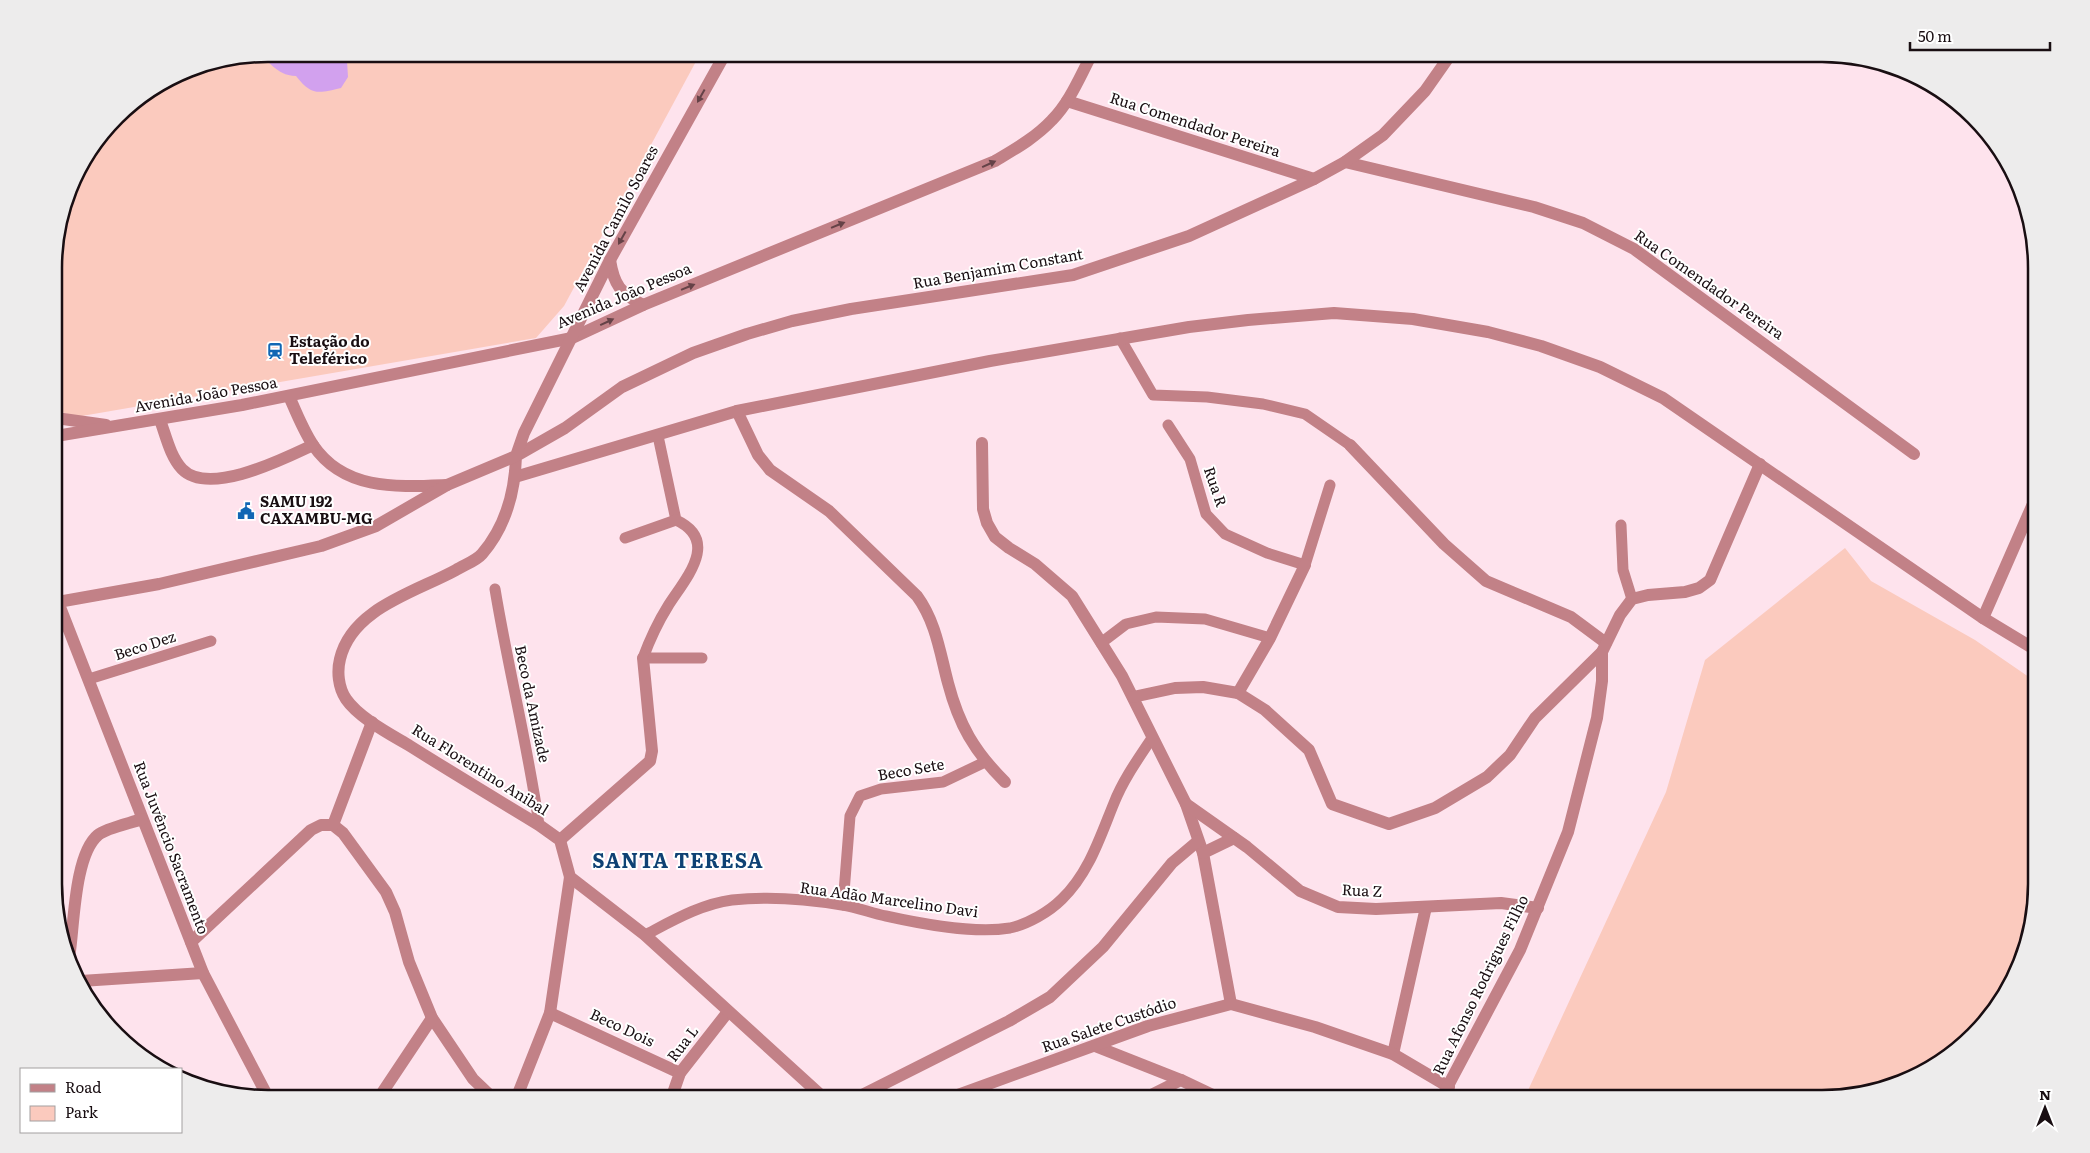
<svg xmlns="http://www.w3.org/2000/svg" width="2090" height="1153" font-family="Literata,serif">
<rect width="100%" height="100%" fill="#fee3ed"/>
<g fill="#fbcabe">
<path d="M 268,54 L 700,54 L 564,306 L 536,338 L 76,417 L 56,410 L 56,240 L 76,173 L 127,107 L 186,70 Z"/>
<path d="M 1845,548 L 1871,581 L 1975,640 L 2036,682 L 2036,899 L 2008,992 L 1941,1063 L 1891,1088 L 1836,1099 L 1524,1099 L 1666,792 L 1705,660 Z"/>
</g>
<path fill="#d2a1ee" d="M 268,54 L 352,54 L 347,61 L 348,77 L 341,88 C 317,94 311,95 296,76 C 274,75 273,60 255,56 Z"/>
<g fill="none" stroke-linecap="round" stroke-linejoin="round">
<g stroke="#c28187" stroke-width="11">
<path d="M 1120,338 L 1153,395 L 1207,397 L 1263,404 L 1305,414 L 1350,445"/>
<path d="M 1168,425 L 1190,459 L 1206,514 L 1225,534 L 1267,553 L 1305,565 L 1330,485"/>
<path d="M 658,436 L 676,520 C 721,541 685,579 668,606 C 658,622 650,639 643,658 L 702,658"/>
<path d="M 1621,525 L 1623,570 L 1632,599"/>
<path d="M 625,538 L 676,520"/>
<path d="M 495,589 C 508,668 528,746 539,825"/>
<path d="M 1101,643 L 1126,624 L 1156,617 L 1205,619 L 1270,638"/>
<path d="M 89,679 L 211,641"/>
<path d="M 843,905 L 850,816 L 860,796 L 881,789 L 943,782 L 985,762"/>
<path d="M 645,935 C 672,921 701,904 732,900 C 768,896 807,899 842,905 C 857,907 871,913 886,916 C 922,924 973,934 1010,928 C 1028,924 1049,912 1062,899 C 1089,873 1100,837 1114,803 C 1123,780 1138,759 1152,738"/>
</g>
<g stroke="#c28187" stroke-width="12">
<path d="M 1067,101 L 1314,179"/>
<path d="M 1345,162 L 1534,207 L 1583,223 L 1634,249 L 1914,454"/>
<path d="M 289,396 C 296,412 303,430 313,445 C 344,491 398,487 447,485"/>
<path d="M 737,411 L 758,455 L 770,470 L 829,511 L 917,596 C 936,622 940,653 948,683 C 959,725 974,751 1005,782"/>
<path d="M 160,420 C 166,436 170,456 182,469 C 209,497 285,458 313,445"/>
<path d="M 982,443 L 983,509 L 987,523 L 995,537 L 1009,548 L 1035,564 L 1072,596 L 1122,676 L 1186,804 L 1203,853 L 1231,1004"/>
<path d="M 1350,445 L 1444,544 L 1486,581 L 1571,617 L 1606,643"/>
<path d="M 515,477 L 737,411 L 990,361 L 1189,327 L 1248,320 L 1334,313 L 1413,319 L 1488,332 L 1541,346 L 1600,367 L 1663,398 L 1983,618 L 2036,650"/>
<path d="M 56,602 L 58,602 L 203,973 L 269,1099"/>
<path d="M 1983,618 L 2036,497"/>
<path d="M 1238,693 L 1270,638 L 1305,565"/>
<path d="M 1133,697 L 1175,688 L 1203,687 L 1238,693 L 1265,710 L 1309,750 L 1332,804 L 1389,824 L 1435,808 L 1487,777 L 1510,755 L 1535,718 L 1602,652"/>
<path d="M 1186,804 L 1247,847 L 1300,891 L 1338,907 L 1376,909 L 1501,903 L 1538,908"/>
<path d="M 333,825 L 343,833 L 386,892 L 395,912 L 409,962 L 432,1018 L 473,1079 L 494,1099"/>
<path d="M 560,840 L 650,761 L 652,751 L 643,658"/>
<path d="M 1203,853 L 1234,838"/>
<path d="M 191,942 L 311,830 L 321,825 L 333,825 L 372,722"/>
<path d="M 70,951 C 74,922 75,854 98,835 C 106,828 131,823 142,819"/>
<path d="M 81,981 L 203,973"/>
<path d="M 550,1013 L 680,1073"/>
<path d="M 1095,1046 L 1181,1080"/>
<path d="M 1393,1054 L 1426,907"/>
<path d="M 378,1099 L 432,1018"/>
<path d="M 516,1099 L 550,1013 L 570,877"/>
<path d="M 671,1099 L 680,1073 L 727,1013"/>
<path d="M 825,1099 L 645,935 L 570,877 L 560,840 L 539,825 C 496,799 453,773 410,746 C 390,734 359,718 346,699 C 338,687 337,671 340,659 C 352,608 416,592 456,570 C 464,565 476,561 482,554 C 506,526 515,492 516,456 L 565,428 L 622,387 L 693,353 L 747,334 L 792,321 L 851,309 L 1073,275 L 1189,236 L 1314,179 L 1345,162 L 1383,135 L 1425,91 L 1451,54"/>
<path d="M 854,1099 L 1009,1021 L 1050,997 L 1103,947 L 1172,863 L 1198,841"/>
<path d="M 947,1099 L 1148,1026 L 1231,1004 L 1315,1027 L 1393,1054 L 1449,1087"/>
<path d="M 1143,1099 L 1181,1080 L 1221,1099"/>
<path d="M 1441,1099 L 1520,950 L 1568,832 L 1597,718 L 1602,681 L 1602,652 L 1620,615 L 1632,599 L 1648,595 L 1685,592 L 1699,588 L 1710,580 L 1760,464"/>
</g>
<g stroke="#c28187" stroke-width="12">
<path d="M 610,260 C 614,285 620,293 643,305"/>
<path d="M 56,418 L 106,425"/>
<path d="M 56,436 L 242,405 L 572,338 L 643,305 L 995,161 C 1015,149 1035,138 1052,120 C 1070,102 1080,76 1092,54"/>
<path d="M 56,598 L 58,602 L 159,584 L 321,546 L 376,526 L 447,485 L 516,456 L 524,433 L 610,260 L 725,54"/>
</g>
</g>
<defs><path id="oneway-solid" d="M-6-.8H1V-3.2L6.5 0L1 3.2V.8H-6Z" transform="scale(1.25)"/></defs>
<g fill="#654247">
<use href="#oneway-solid" transform="translate(701 96) rotate(119)"/>
<use href="#oneway-solid" transform="translate(989 164) rotate(-24)"/>
<use href="#oneway-solid" transform="translate(838 225) rotate(-22)"/>
<use href="#oneway-solid" transform="translate(622 238) rotate(119)"/>
<use href="#oneway-solid" transform="translate(688 287) rotate(-22)"/>
<use href="#oneway-solid" transform="translate(607 322) rotate(-25)"/>
</g>
<defs>
<g id="station-bare" transform="scale(1.35)"><path d="M-3-6H3Q5-6 5-4V2Q5 4 3 4L4.5 6H3L1.5 4h-3L-3 6H-4.5L-3 4Q-5 4-5 2V-4Q-5-6-3-6ZM-3.5-4v3h7v-3ZM-3.5 1v1.5H-2V1ZM2 1v1.5H3.5V1Z" fill="#1167b4" stroke="#fff" stroke-width="2.5" paint-order="stroke"/></g>
<g id="civic-bare" transform="scale(1.35)"><path d="M-.6-6.5H3V-4.5H.6V-3L4-1V1h2V6H-6V1h2V-1L-.6-3ZM-1.2 2.5V6h2.4V2.5Z" fill="#1167b4" stroke="#fff" stroke-width="2.5" paint-order="stroke"/></g>
</defs>
<g fill-rule="evenodd">
<use href="#station-bare" x="275" y="351"/>
<use href="#civic-bare" x="246" y="511"/>
</g>
<g text-anchor="middle" stroke-width="4" stroke-linejoin="round" paint-order="stroke">
<g font-size="15" fill="#190e12" stroke="#fff">
<text transform="translate(1195 125) rotate(18)" y="5">Rua Comendador Pereira</text>
<text transform="translate(616 219) rotate(-62)" y="5">Avenida Camilo Soares</text>
<text transform="translate(998 269) rotate(-10)" y="5">Rua Benjamim Constant</text>
<text transform="translate(1709 285) rotate(35)" y="5">Rua Comendador Pereira</text>
<text transform="translate(624 296) rotate(-23)" y="5">Avenida João Pessoa</text>
<text transform="translate(206 395) rotate(-10)" y="5">Avenida João Pessoa</text>
<text transform="translate(1215 487) rotate(71)" y="5">Rua R</text>
<text transform="translate(145 646) rotate(-18)" y="5">Beco Dez</text>
<text transform="translate(532 704) rotate(78)" y="5">Beco da Amizade</text>
<text transform="translate(480 770) rotate(32)" y="5">Rua Florentino Anibal</text>
<text transform="translate(911 770) rotate(-10)" y="5">Beco Sete</text>
<text transform="translate(171 848) rotate(69)" y="5">Rua Juvêncio Sacramento</text>
<text transform="translate(1362 891) rotate(3)" y="5">Rua Z</text>
<text transform="translate(889 900) rotate(8)" y="5">Rua Adão Marcelino Davi</text>
<text transform="translate(1481 985) rotate(-64)" y="5">Rua Afonso Rodrigues Filho</text>
<text transform="translate(1109 1025) rotate(-19)" y="5">Rua Salete Custódio</text>
<text transform="translate(622 1028) rotate(25)" y="5">Beco Dois</text>
<text transform="translate(683 1044) rotate(-53)" y="5">Rua L</text>
</g>
<g font-size="15" font-weight="bold" fill="#190e12" stroke="#fff" text-anchor="start">
<text x="289" y="347">Estação do<tspan x="289" dy="17">Teleférico</tspan></text>
<text x="260" y="507">SAMU 192<tspan x="260" dy="17">CAXAMBU-MG</tspan></text>
</g>
<g font-size="20" font-weight="bold" letter-spacing="1" fill="#0f4274" stroke="#fff">
<text x="678" y="868">SANTA TERESA</text>
</g>
</g>
<path d="M0 0H2090V1153H0ZM268 62H1822A206 206 0 0 1 2028 268V884A206 206 0 0 1 1822 1090H268A206 206 0 0 1 62 884V268A206 206 0 0 1 268 62Z" fill="#edecec" fill-rule="evenodd"/>
<path fill="none" stroke="#190e12" stroke-width="2.5" d="M268 62H1822A206 206 0 0 1 2028 268V884A206 206 0 0 1 1822 1090H268A206 206 0 0 1 62 884V268A206 206 0 0 1 268 62Z"/>
<rect x="20" y="1068" width="162" height="65" fill="#ffffff" stroke="#a39fa0"/>
<rect x="30" y="1084" width="25" height="8" fill="#c28187" stroke="#a39fa0"/>
<text x="65" y="1093" font-size="15" fill="#190e12">Road</text>
<rect x="30" y="1106" width="25" height="15" fill="#fbcabe" stroke="#a39fa0"/>
<text x="65" y="1118" font-size="15" fill="#190e12">Park</text>
<g transform="translate(2045 1108)" stroke="#ffffff" stroke-width="4" paint-order="stroke">
<path d="M0-4L9 19L0 12L-9 19Z" fill="#190e12"/>
<text y="-8" font-size="14" font-weight="bold" text-anchor="middle" fill="#190e12">N</text>
</g>
<path d="M1910 42v8h140v-8" fill="none" stroke="#190e12" stroke-width="2.5"/>
<text x="1918" y="42" font-size="15" fill="#190e12" stroke="#ffffff" stroke-width="4" paint-order="stroke">50 m</text>
</svg>
